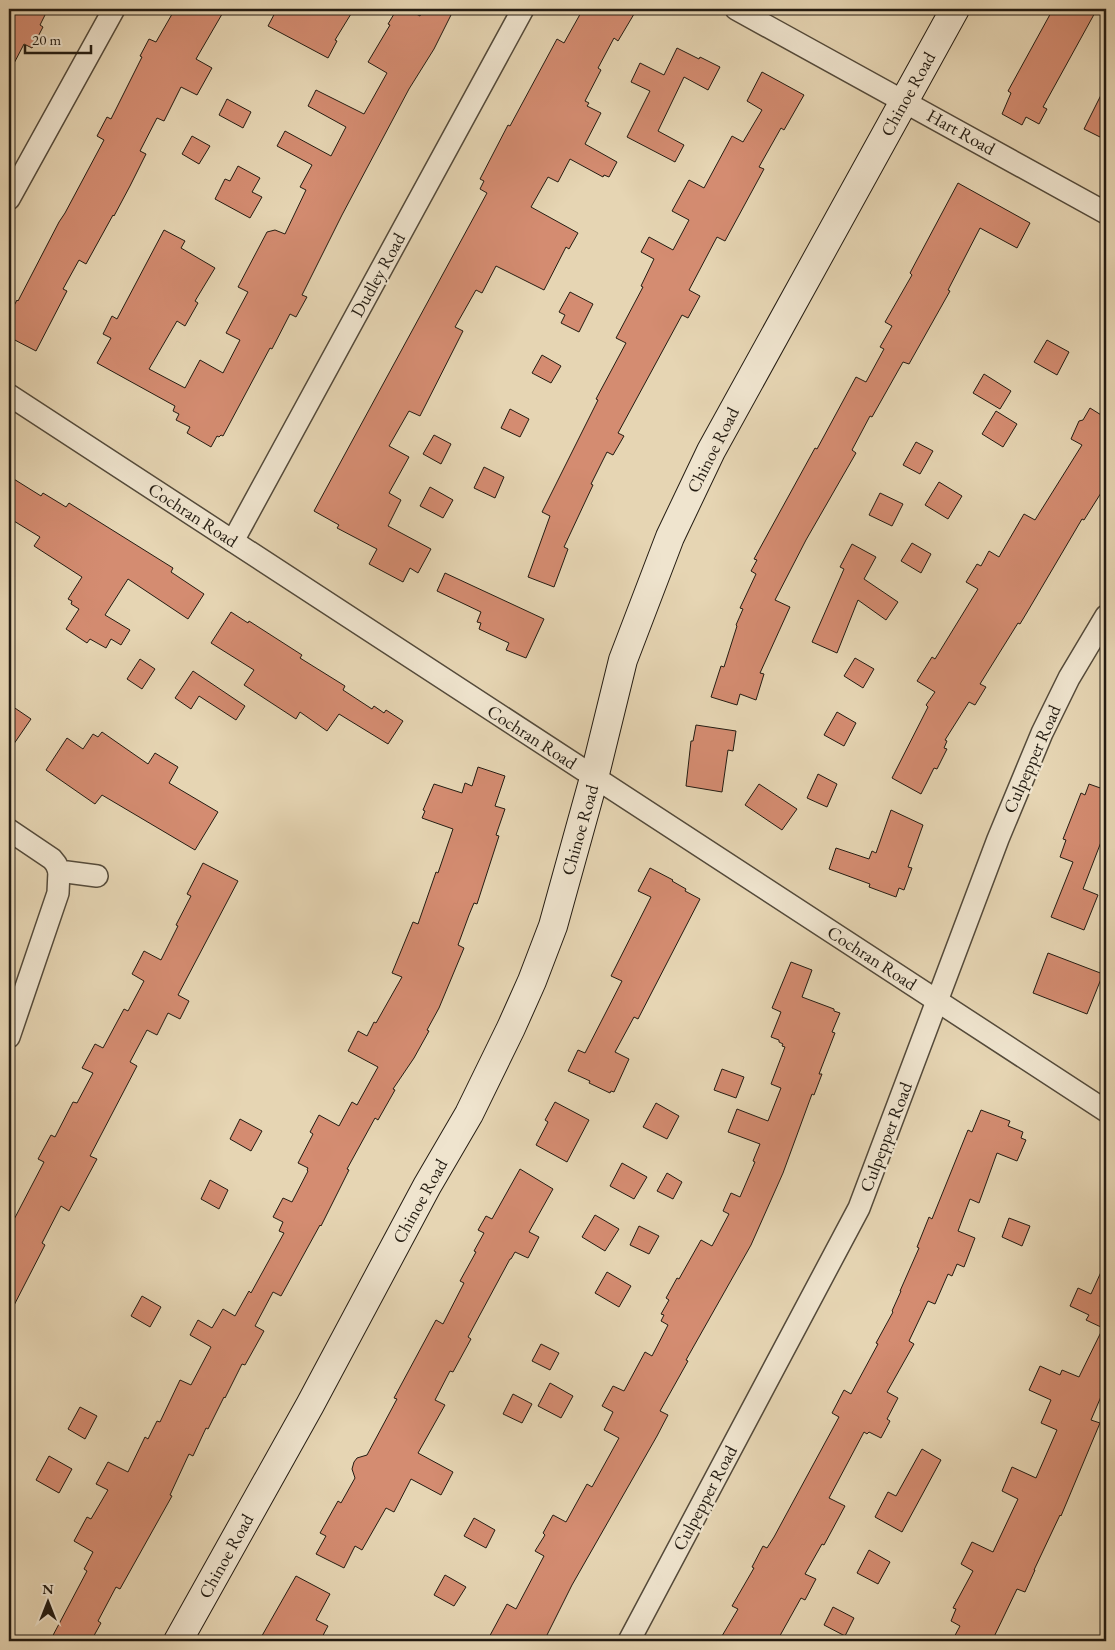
<svg xmlns="http://www.w3.org/2000/svg" width="1115" height="1650" font-family="'EB Garamond',serif">
<rect width="100%" height="100%" fill="#e6d5b3"/>
<filter id="stains"><feTurbulence type="fractalNoise" baseFrequency=".004" numOctaves="4"/><feColorMatrix values="0 0 0 0 .2 0 0 0 0 .09 0 0 0 0 .02 0 0 0 .5 -.17"/></filter>
<radialGradient id="worn" r=".72"><stop offset=".6" stop-color="#630" stop-opacity="0"/><stop offset="1" stop-color="#630" stop-opacity=".3"/></radialGradient>
<g fill="#d48c71" stroke="#241c12">
<path d="M 9,9 L 48,9 L 40,25 L 43,27 L 32,48 L 24,44 L 9,73 Z"/>
<path d="M 175,9 L 225,9 L 196,59 L 212,68 L 197,95 L 181,87 L 164,121 L 157,118 L 140,151 L 146,154 L 130,186 L 114,216 L 113,215 L 86,264 L 79,260 L 63,289 L 67,291 L 36,351 L 9,337 L 9,315 L 17,300 L 18,301 L 59,222 L 65,213 L 104,140 L 97,136 L 107,117 L 111,119 L 142,57 L 140,56 L 149,39 L 156,42 Z"/>
<path d="M 277,9 L 354,9 L 335,40 L 337,41 L 328,58 L 268,26 Z"/>
<path d="M 397,9 L 407,9 L 420,16 L 423,9 L 454,9 L 434,49 L 409,89 L 342,215 L 302,295 L 307,297 L 296,317 L 290,314 L 272,349 L 270,348 L 223,436 L 221,435 L 219,437 L 217,436 L 211,447 L 187,433 L 190,427 L 176,420 L 179,414 L 173,411 L 175,406 L 97,363 L 111,338 L 103,334 L 112,316 L 117,319 L 164,230 L 185,241 L 181,248 L 215,268 L 195,301 L 198,303 L 185,326 L 177,321 L 149,369 L 185,388 L 200,360 L 223,373 L 240,340 L 226,333 L 248,292 L 238,287 L 267,232 L 275,230 L 285,234 L 306,190 L 300,187 L 312,165 L 277,146 L 285,131 L 331,156 L 346,127 L 308,106 L 316,90 L 364,114 L 387,73 L 368,62 L 390,25 L 388,24 Z"/>
<path d="M 583,9 L 637,9 L 618,41 L 614,38 L 598,68 L 601,70 L 585,101 L 589,103 L 587,106 L 601,113 L 585,144 L 617,162 L 609,177 L 604,175 L 603,177 L 570,159 L 558,182 L 548,177 L 531,207 L 578,233 L 569,249 L 566,247 L 544,290 L 496,266 L 482,293 L 476,290 L 455,327 L 463,331 L 420,416 L 409,411 L 389,446 L 409,457 L 389,493 L 401,500 L 388,526 L 431,549 L 418,573 L 410,568 L 403,582 L 369,564 L 377,549 L 337,528 L 339,525 L 314,511 L 487,193 L 480,189 L 484,181 L 480,179 L 508,125 L 510,126 L 557,39 L 564,43 Z"/>
<path d="M 1053,9 L 1097,9 L 1043,107 L 1047,109 L 1039,124 L 1026,117 L 1022,125 L 1002,114 L 1011,93 L 1008,91 Z"/>
<path d="M 677,48 L 699,59 L 700,57 L 720,67 L 708,90 L 684,77 L 658,131 L 684,145 L 675,162 L 627,137 L 650,91 L 631,82 L 640,63 L 664,75 Z"/>
<path d="M 762,72 L 804,95 L 784,130 L 781,128 L 759,167 L 764,169 L 725,241 L 717,237 L 689,290 L 700,296 L 688,318 L 682,315 L 618,433 L 624,436 L 613,455 L 607,452 L 591,484 L 593,485 L 564,547 L 568,549 L 554,587 L 528,577 L 550,516 L 542,512 L 598,400 L 596,399 L 626,343 L 616,338 L 643,287 L 641,286 L 654,259 L 641,252 L 649,237 L 673,250 L 689,220 L 672,211 L 689,180 L 704,188 L 732,136 L 743,142 L 762,110 L 747,101 Z"/>
<path d="M 1106,85 L 1106,140 L 1084,129 Z"/>
<path d="M 227,99 L 251,112 L 243,128 L 219,115 Z"/>
<path d="M 192,136 L 210,146 L 199,164 L 182,154 Z"/>
<path d="M 238,166 L 260,178 L 252,192 L 262,197 L 250,218 L 215,199 L 225,179 L 230,181 Z"/>
<path d="M 958,183 L 1030,223 L 1017,248 L 980,228 L 948,290 L 950,291 L 909,364 L 903,362 L 872,417 L 870,416 L 852,450 L 856,453 L 806,540 L 775,600 L 790,607 L 760,673 L 764,674 L 756,700 L 740,694 L 737,705 L 711,697 L 721,666 L 724,667 L 737,626 L 736,625 L 743,609 L 740,608 L 756,574 L 751,571 L 757,560 L 754,559 L 815,448 L 817,449 L 856,377 L 866,382 L 884,349 L 880,347 L 892,326 L 885,322 L 912,275 L 910,273 Z"/>
<path d="M 570,292 L 593,304 L 579,332 L 561,323 L 565,315 L 559,312 Z"/>
<path d="M 1047,340 L 1069,352 L 1057,375 L 1034,362 Z"/>
<path d="M 542,355 L 561,366 L 551,383 L 532,373 Z"/>
<path d="M 984,374 L 1011,391 L 1000,409 L 973,393 Z"/>
<path d="M 1090,408 L 1106,418 L 1106,485 L 1084,520 L 1082,519 L 1029,609 L 1020,624 L 1018,623 L 980,684 L 986,687 L 975,705 L 969,702 L 945,740 L 947,741 L 944,748 L 947,749 L 937,769 L 934,768 L 921,794 L 892,778 L 928,707 L 926,705 L 935,692 L 917,681 L 932,657 L 935,659 L 978,589 L 966,582 L 977,564 L 981,566 L 989,551 L 999,557 L 1024,514 L 1035,520 L 1082,445 L 1071,439 L 1079,421 L 1083,420 Z"/>
<path d="M 510,409 L 529,419 L 520,437 L 501,428 Z"/>
<path d="M 996,411 L 1017,424 L 1003,447 L 982,434 Z"/>
<path d="M 434,435 L 451,444 L 441,464 L 423,454 Z"/>
<path d="M 916,442 L 933,451 L 920,474 L 903,465 Z"/>
<path d="M 484,467 L 504,477 L 495,498 L 474,488 Z"/>
<path d="M 9,476 L 41,496 L 43,493 L 66,507 L 69,503 L 173,568 L 171,572 L 204,594 L 188,619 L 128,579 L 105,615 L 130,630 L 121,645 L 111,639 L 106,648 L 90,639 L 87,643 L 66,629 L 79,609 L 71,604 L 72,601 L 68,599 L 82,577 L 34,546 L 40,537 L 9,518 Z"/>
<path d="M 939,482 L 962,496 L 948,519 L 925,505 Z"/>
<path d="M 430,487 L 453,500 L 443,518 L 420,506 Z"/>
<path d="M 880,493 L 903,504 L 892,526 L 869,515 Z"/>
<path d="M 912,543 L 931,554 L 921,573 L 901,561 Z"/>
<path d="M 852,544 L 876,557 L 864,579 L 898,602 L 886,620 L 858,600 L 837,653 L 812,642 L 844,569 L 840,567 Z"/>
<path d="M 445,573 L 544,619 L 526,658 L 506,650 L 509,643 L 479,629 L 481,623 L 477,622 L 481,612 L 437,591 Z"/>
<path d="M 231,612 L 248,623 L 249,621 L 302,655 L 300,658 L 345,686 L 343,690 L 372,709 L 374,706 L 384,713 L 386,710 L 403,721 L 388,744 L 339,714 L 327,731 L 300,712 L 296,719 L 244,685 L 254,670 L 211,643 Z"/>
<path d="M 855,658 L 874,669 L 863,688 L 844,676 Z"/>
<path d="M 140,659 L 155,669 L 142,689 L 127,679 Z"/>
<path d="M 193,671 L 245,706 L 236,720 L 199,696 L 191,709 L 175,698 Z"/>
<path d="M 9,704 L 31,719 L 9,751 Z"/>
<path d="M 837,712 L 856,723 L 844,746 L 824,735 Z"/>
<path d="M 696,725 L 736,731 L 733,751 L 728,750 L 722,792 L 686,786 L 691,741 L 693,741 Z"/>
<path d="M 102,732 L 148,764 L 155,753 L 178,767 L 169,783 L 218,812 L 195,850 L 102,795 L 95,804 L 46,770 L 67,738 L 83,749 L 93,734 L 98,737 Z"/>
<path d="M 478,767 L 505,776 L 495,806 L 505,809 L 496,835 L 499,836 L 477,904 L 474,903 L 469,915 L 458,945 L 464,948 L 439,1008 L 427,1030 L 429,1031 L 414,1058 L 393,1089 L 395,1090 L 378,1120 L 375,1118 L 347,1169 L 349,1170 L 321,1226 L 320,1225 L 281,1296 L 273,1292 L 255,1326 L 264,1331 L 245,1365 L 242,1364 L 225,1398 L 224,1397 L 208,1429 L 206,1428 L 193,1456 L 189,1454 L 170,1495 L 172,1496 L 120,1589 L 116,1587 L 98,1621 L 101,1623 L 91,1641 L 50,1641 L 87,1571 L 84,1569 L 93,1552 L 74,1541 L 87,1517 L 91,1519 L 108,1490 L 96,1484 L 108,1462 L 128,1472 L 145,1437 L 148,1439 L 157,1421 L 160,1422 L 180,1380 L 191,1385 L 211,1347 L 190,1335 L 198,1320 L 212,1328 L 223,1309 L 235,1316 L 249,1291 L 251,1293 L 284,1233 L 279,1231 L 283,1222 L 273,1217 L 283,1198 L 292,1202 L 308,1171 L 307,1170 L 308,1168 L 298,1163 L 313,1134 L 310,1132 L 319,1115 L 339,1126 L 352,1102 L 357,1105 L 378,1067 L 348,1051 L 358,1031 L 367,1036 L 374,1022 L 376,1023 L 402,977 L 392,973 L 413,922 L 418,924 L 436,872 L 438,873 L 453,829 L 422,818 L 425,811 L 423,810 L 434,784 L 462,793 L 465,783 L 472,786 Z"/>
<path d="M 818,774 L 837,784 L 827,807 L 807,798 Z"/>
<path d="M 759,784 L 797,809 L 782,830 L 745,805 Z"/>
<path d="M 1089,784 L 1106,790 L 1106,829 L 1083,889 L 1098,895 L 1084,930 L 1051,917 L 1073,862 L 1060,857 L 1066,840 L 1063,839 L 1081,793 L 1085,795 Z"/>
<path d="M 891,810 L 923,825 L 908,867 L 912,868 L 904,890 L 899,888 L 896,897 L 869,887 L 870,884 L 829,869 L 836,848 L 869,859 L 872,851 L 876,853 Z"/>
<path d="M 203,863 L 238,881 L 178,995 L 189,1001 L 180,1019 L 168,1013 L 157,1035 L 147,1030 L 130,1062 L 137,1066 L 90,1156 L 97,1159 L 69,1211 L 61,1206 L 42,1243 L 45,1245 L 9,1315 L 9,1229 L 44,1162 L 38,1159 L 51,1135 L 55,1137 L 73,1102 L 77,1103 L 93,1073 L 82,1068 L 95,1044 L 103,1048 L 124,1009 L 128,1011 L 144,981 L 132,974 L 144,951 L 161,960 L 178,926 L 176,925 L 191,896 L 187,894 Z"/>
<path d="M 650,868 L 673,880 L 672,881 L 686,889 L 685,891 L 700,899 L 638,1019 L 634,1017 L 615,1052 L 629,1059 L 614,1092 L 611,1091 L 610,1093 L 589,1083 L 590,1081 L 568,1071 L 578,1050 L 585,1053 L 622,981 L 611,976 L 651,897 L 638,891 Z"/>
<path d="M 1048,953 L 1103,974 L 1087,1014 L 1033,993 Z"/>
<path d="M 791,962 L 812,970 L 802,997 L 834,1009 L 834,1011 L 840,1013 L 832,1032 L 835,1033 L 819,1074 L 822,1074 L 814,1095 L 812,1094 L 783,1173 L 751,1245 L 686,1360 L 688,1361 L 660,1411 L 668,1415 L 657,1436 L 572,1585 L 544,1641 L 487,1641 L 507,1604 L 516,1609 L 544,1556 L 535,1551 L 545,1535 L 543,1533 L 553,1515 L 566,1522 L 587,1484 L 592,1487 L 619,1438 L 604,1430 L 613,1412 L 602,1406 L 613,1386 L 624,1391 L 645,1352 L 652,1356 L 668,1325 L 661,1321 L 664,1315 L 661,1314 L 669,1300 L 666,1298 L 677,1278 L 679,1279 L 701,1240 L 712,1246 L 729,1214 L 723,1211 L 731,1193 L 740,1197 L 755,1162 L 753,1161 L 760,1144 L 728,1132 L 737,1109 L 768,1121 L 781,1088 L 771,1084 L 785,1047 L 782,1046 L 783,1044 L 779,1042 L 779,1040 L 771,1037 L 781,1012 L 772,1008 Z"/>
<path d="M 722,1069 L 744,1077 L 736,1098 L 714,1090 Z"/>
<path d="M 555,1102 L 589,1120 L 567,1162 L 536,1145 L 548,1122 L 545,1120 Z"/>
<path d="M 656,1103 L 679,1116 L 667,1139 L 643,1127 Z"/>
<path d="M 981,1110 L 1010,1121 L 1008,1126 L 1023,1132 L 1021,1138 L 1026,1140 L 1017,1161 L 997,1153 L 979,1203 L 970,1199 L 958,1231 L 975,1238 L 964,1267 L 957,1264 L 952,1276 L 948,1274 L 935,1304 L 928,1301 L 909,1341 L 914,1344 L 887,1392 L 898,1398 L 887,1419 L 890,1421 L 881,1438 L 869,1432 L 867,1434 L 864,1432 L 829,1498 L 845,1506 L 824,1545 L 822,1544 L 805,1574 L 816,1579 L 805,1600 L 801,1598 L 777,1641 L 719,1641 L 738,1609 L 732,1606 L 754,1568 L 752,1567 L 763,1546 L 767,1548 L 774,1537 L 839,1417 L 832,1413 L 844,1390 L 851,1394 L 878,1344 L 876,1343 L 893,1312 L 892,1311 L 901,1291 L 900,1291 L 919,1248 L 917,1247 L 929,1217 L 932,1219 L 968,1130 L 972,1132 Z"/>
<path d="M 240,1119 L 262,1131 L 251,1151 L 230,1139 Z"/>
<path d="M 622,1163 L 647,1177 L 634,1199 L 610,1186 Z"/>
<path d="M 520,1169 L 553,1189 L 529,1232 L 539,1237 L 528,1258 L 515,1252 L 511,1259 L 510,1259 L 468,1337 L 471,1339 L 453,1372 L 450,1371 L 435,1400 L 445,1405 L 418,1453 L 453,1472 L 441,1495 L 411,1479 L 394,1512 L 386,1508 L 362,1550 L 355,1546 L 344,1568 L 316,1554 L 326,1536 L 320,1533 L 338,1501 L 341,1503 L 355,1478 L 352,1469 L 354,1462 L 357,1458 L 367,1455 L 397,1399 L 394,1398 L 436,1320 L 443,1324 L 464,1283 L 460,1281 L 476,1252 L 474,1251 L 484,1233 L 478,1230 L 486,1216 L 492,1219 Z"/>
<path d="M 667,1173 L 682,1182 L 673,1199 L 657,1191 Z"/>
<path d="M 210,1180 L 228,1190 L 219,1209 L 201,1199 Z"/>
<path d="M 595,1215 L 619,1229 L 605,1251 L 582,1237 Z"/>
<path d="M 1009,1218 L 1030,1226 L 1022,1246 L 1002,1237 Z"/>
<path d="M 639,1226 L 659,1236 L 649,1254 L 630,1245 Z"/>
<path d="M 1106,1261 L 1106,1385 L 1091,1420 L 1100,1423 L 1061,1516 L 1060,1515 L 1034,1570 L 1035,1570 L 1025,1592 L 1017,1589 L 992,1641 L 952,1641 L 960,1626 L 951,1621 L 956,1609 L 953,1608 L 973,1571 L 961,1564 L 972,1542 L 993,1552 L 1018,1499 L 1002,1491 L 1012,1467 L 1036,1478 L 1057,1430 L 1041,1423 L 1051,1400 L 1029,1390 L 1040,1366 L 1060,1375 L 1062,1370 L 1079,1377 L 1103,1328 L 1086,1320 L 1089,1315 L 1070,1306 L 1078,1288 L 1091,1294 Z"/>
<path d="M 607,1272 L 631,1286 L 619,1307 L 595,1293 Z"/>
<path d="M 142,1296 L 161,1307 L 150,1327 L 131,1316 Z"/>
<path d="M 541,1344 L 559,1353 L 550,1370 L 532,1361 Z"/>
<path d="M 550,1383 L 573,1396 L 561,1418 L 538,1406 Z"/>
<path d="M 513,1394 L 532,1404 L 522,1423 L 503,1414 Z"/>
<path d="M 80,1407 L 97,1416 L 85,1439 L 68,1429 Z"/>
<path d="M 922,1449 L 941,1460 L 902,1532 L 875,1517 L 888,1492 L 896,1496 Z"/>
<path d="M 49,1456 L 72,1469 L 59,1493 L 36,1480 Z"/>
<path d="M 474,1518 L 495,1530 L 486,1548 L 464,1536 Z"/>
<path d="M 869,1550 L 890,1562 L 878,1584 L 857,1573 Z"/>
<path d="M 445,1575 L 466,1587 L 454,1606 L 434,1595 Z"/>
<path d="M 296,1576 L 330,1594 L 316,1620 L 328,1626 L 320,1641 L 259,1641 Z"/>
<path d="M 833,1607 L 854,1618 L 845,1636 L 824,1625 Z"/>
</g>
<g fill="none" stroke-linecap="round" stroke-linejoin="round">
<g stroke="#544a3a" stroke-width="24">
<g id="street">
<path d="M 736,9 L 1106,213"/>
<path d="M 9,199 L 114,9"/>
<path d="M 9,395 L 1106,1111"/>
<path d="M 233,541 L 523,9"/>
<path d="M 9,830 L 52,859 L 56,864 L 59,871 L 97,876"/>
<path d="M 9,1037 L 58,893 L 59,871"/>
<path d="M 629,1641 L 859,1208 L 998,839 L 1042,733 L 1069,678 L 1106,616"/>
</g>
</g>
<g stroke="#241c12" stroke-width="30">
<path id="secondary" d="M 178,1641 L 310,1405 L 427,1186 L 469,1114 L 511,1028 L 532,981 L 553,926 L 594,778 L 623,660 L 670,537 L 711,451 L 955,9"/>
</g>
<use href="#street" stroke="#efe4ce" stroke-width="21"/>
<use href="#secondary" stroke="#efe4ce" stroke-width="28"/>
</g>
<g text-anchor="middle" stroke-width="4.5" stroke-linejoin="round" paint-order="stroke">
<g font-size="18" fill="#241c12" stroke="#efe4ce">
<text transform="translate(908 94) rotate(-61)" y="6">Chinoe Road</text>
<text transform="translate(961 132) rotate(29)" y="6">Hart Road</text>
<text transform="translate(378 275) rotate(-61)" y="6">Dudley Road</text>
<text transform="translate(713 450) rotate(-63)" y="6">Chinoe Road</text>
<text transform="translate(193 515) rotate(33)" y="6">Cochran Road</text>
<text transform="translate(532 737) rotate(33)" y="6">Cochran Road</text>
<text transform="translate(1032 759) rotate(-66)" y="6">Culpepper Road</text>
<text transform="translate(580 830) rotate(-74)" y="6">Chinoe Road</text>
<text transform="translate(872 958) rotate(33)" y="6">Cochran Road</text>
<text transform="translate(886 1137) rotate(-69)" y="6">Culpepper Road</text>
<text transform="translate(420 1201) rotate(-61)" y="6">Chinoe Road</text>
<text transform="translate(705 1498) rotate(-62)" y="6">Culpepper Road</text>
<text transform="translate(226 1556) rotate(-61)" y="6">Chinoe Road</text>
</g>
</g>
<rect width="1115" height="1650" fill="none" stroke="#e6d5b3" stroke-width="30"/>
<rect x="10" y="10" width="1095" height="1630" fill="none" stroke="#241c12" stroke-width="2.5"/>
<rect x="15" y="15" width="1085" height="1620" fill="none" stroke="#241c12"/>
<g transform="translate(48 1602)" stroke="#efe4ce" stroke-width="4" paint-order="stroke">
<path d="M0-4L9 19L0 12L-9 19Z" fill="#241c12"/>
<text y="-8" font-size="14" font-weight="bold" text-anchor="middle" fill="#241c12">N</text>
</g>
<path d="M25 45v8h66v-8" fill="none" stroke="#241c12" stroke-width="2.5"/>
<text x="32" y="45" font-size="15" fill="#241c12" stroke="#efe4ce" stroke-width="4" paint-order="stroke">20 m</text>
<rect width="100%" height="100%" filter="url(#stains)"/>
<rect width="100%" height="100%" fill="url(#worn)"/>
</svg>
